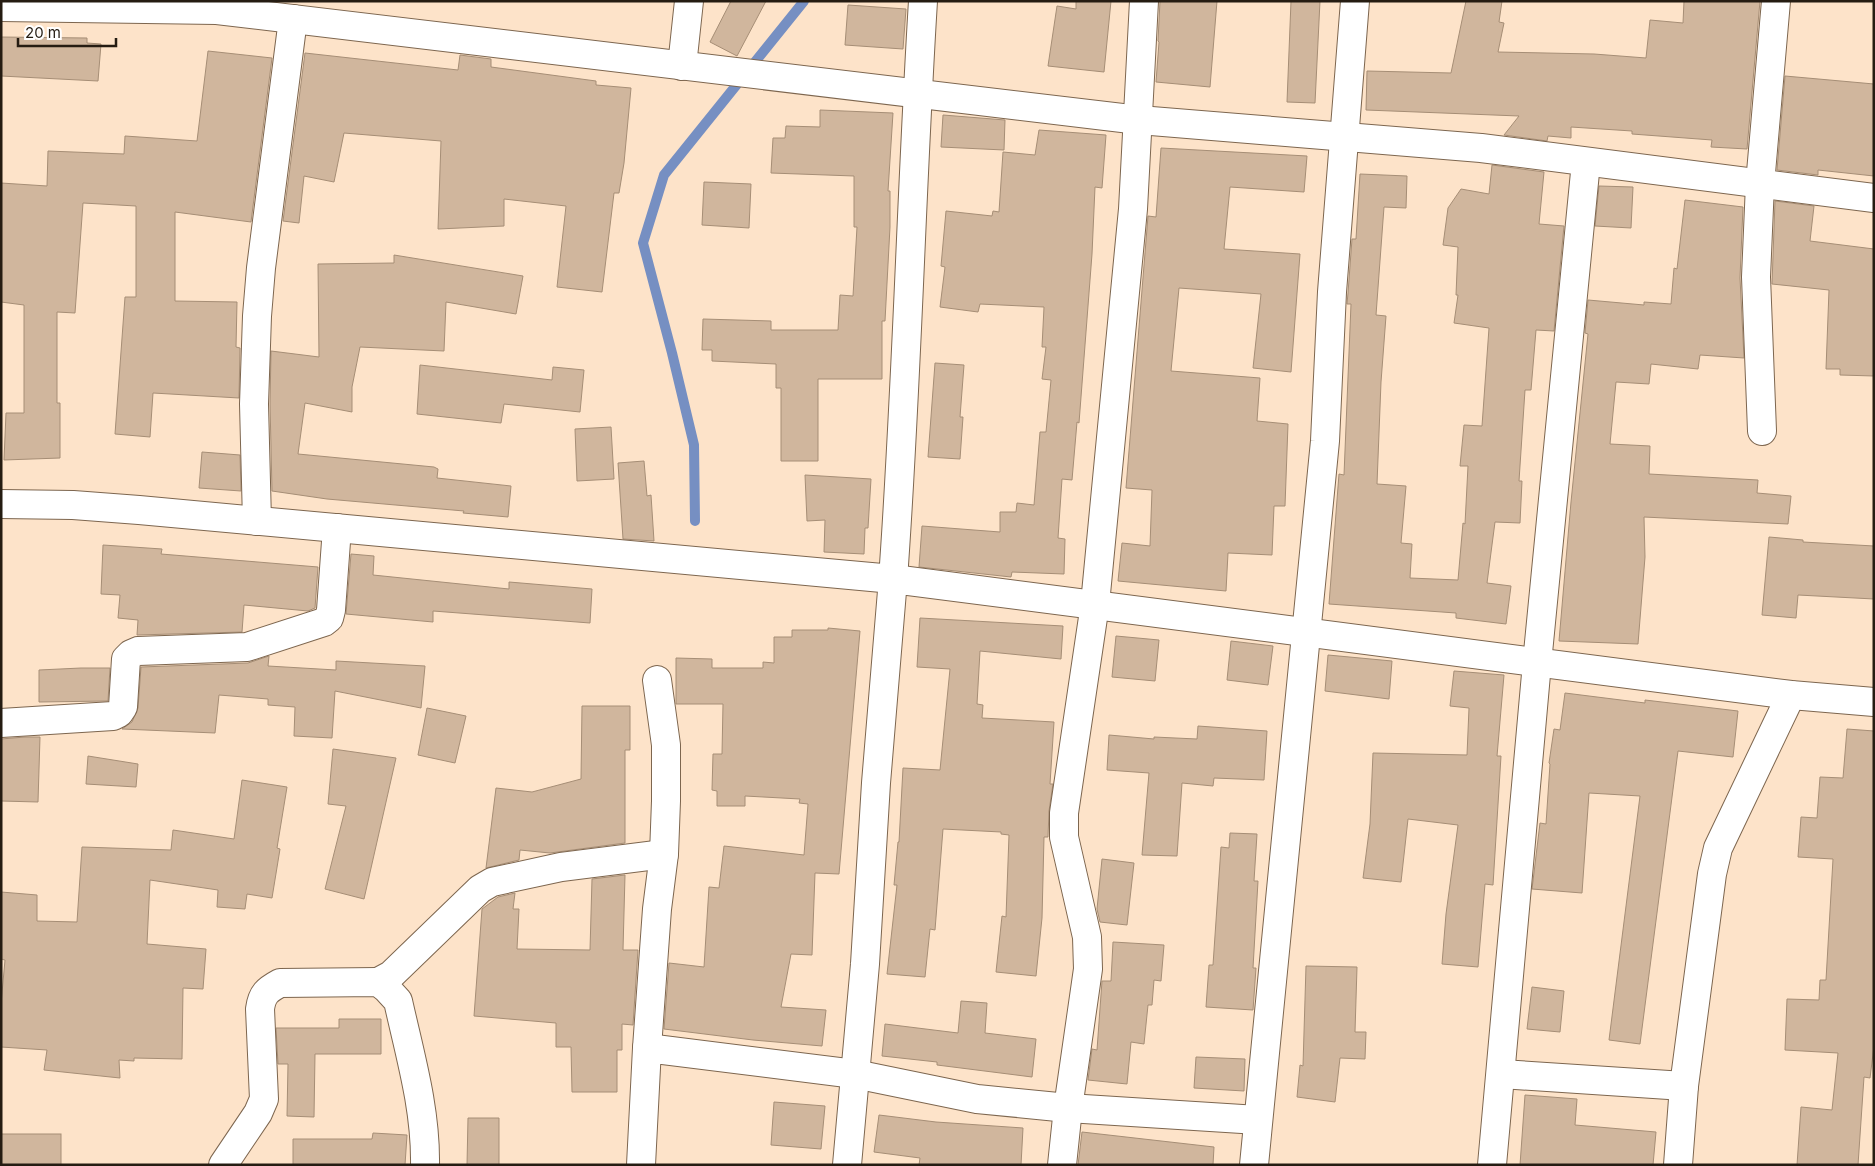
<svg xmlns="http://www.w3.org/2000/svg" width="1875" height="1166" font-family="Inter,sans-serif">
<rect width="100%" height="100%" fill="#fde3c9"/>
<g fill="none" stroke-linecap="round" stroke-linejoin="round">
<path stroke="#768fc2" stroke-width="10" d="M 695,521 L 694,445 L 672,353 L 643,243 L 664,175 L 804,1"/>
</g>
<g fill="#d0b69d" stroke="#a68e76">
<path d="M 731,1 L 766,1 L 737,56 L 710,42 Z"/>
<path d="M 1076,1 L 1111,1 L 1104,72 L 1048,66 L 1057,6 L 1076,9 Z"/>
<path d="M 1160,1 L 1217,1 L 1210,87 L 1156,82 L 1159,42 L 1158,41 Z"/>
<path d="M 1291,1 L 1320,1 L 1315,103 L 1287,102 Z"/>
<path d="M 1466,1 L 1502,1 L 1499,22 L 1504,23 L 1498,52 L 1594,54 L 1646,58 L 1650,20 L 1683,23 L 1684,1 L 1760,1 L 1747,149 L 1711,147 L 1712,140 L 1632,134 L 1632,131 L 1571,127 L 1571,138 L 1548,136 L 1547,141 L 1504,135 L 1519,116 L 1366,110 L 1367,71 L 1451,73 Z"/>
<path d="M 848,5 L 906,9 L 903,49 L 845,45 Z"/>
<path d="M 1,37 L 87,38 L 87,43 L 101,44 L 98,81 L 1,76 Z"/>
<path d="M 208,51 L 272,58 L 251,222 L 175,212 L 175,301 L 237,302 L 236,347 L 240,348 L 239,398 L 153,393 L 150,437 L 115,434 L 125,297 L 136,297 L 136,206 L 83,203 L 75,313 L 57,312 L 57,403 L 60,403 L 60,458 L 4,460 L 6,413 L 24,413 L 24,305 L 1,302 L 1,183 L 47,186 L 48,151 L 124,154 L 125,136 L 197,141 Z"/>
<path d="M 305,53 L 458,70 L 460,55 L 491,59 L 491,67 L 596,81 L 596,85 L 631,88 L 624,163 L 619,193 L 614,193 L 602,292 L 557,287 L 566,206 L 504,199 L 504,226 L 438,229 L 441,141 L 344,133 L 334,182 L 304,176 L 299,223 L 283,221 Z"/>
<path d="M 1785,76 L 1874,84 L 1874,176 L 1818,170 L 1818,175 L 1777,170 Z"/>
<path d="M 820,110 L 893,113 L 888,191 L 890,191 L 890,227 L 885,321 L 882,321 L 882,379 L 818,379 L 818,461 L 781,461 L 781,388 L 776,388 L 776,364 L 712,361 L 712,350 L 702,350 L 703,319 L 771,321 L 771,330 L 838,330 L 840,295 L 853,296 L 857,227 L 854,227 L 854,176 L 771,173 L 773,138 L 785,138 L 786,126 L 820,127 Z"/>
<path d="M 943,115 L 1005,120 L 1004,150 L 941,147 Z"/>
<path d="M 1039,130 L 1106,135 L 1102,188 L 1095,187 L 1092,254 L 1079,423 L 1077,422 L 1072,480 L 1062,479 L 1058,538 L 1065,539 L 1064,574 L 1012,572 L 1011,577 L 919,567 L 922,526 L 1000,532 L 1000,512 L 1016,512 L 1017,503 L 1034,505 L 1040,432 L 1046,432 L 1051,380 L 1042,379 L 1046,347 L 1042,347 L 1044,307 L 980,304 L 978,312 L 940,307 L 945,267 L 941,266 L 946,211 L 992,216 L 993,211 L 999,212 L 1003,152 L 1035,155 Z"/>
<path d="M 1161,148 L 1307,156 L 1304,192 L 1230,187 L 1224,249 L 1300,254 L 1291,372 L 1253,368 L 1261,294 L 1179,288 L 1171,371 L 1260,378 L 1257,421 L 1288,424 L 1285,506 L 1274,506 L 1272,555 L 1228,553 L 1226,591 L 1118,581 L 1122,543 L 1150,546 L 1152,490 L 1126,488 L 1148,216 L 1156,217 Z"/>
<path d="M 1492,165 L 1544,172 L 1539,224 L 1564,226 L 1554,331 L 1536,330 L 1531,390 L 1525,390 L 1519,481 L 1522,481 L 1520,523 L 1495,522 L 1487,583 L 1511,586 L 1506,624 L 1456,618 L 1456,613 L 1329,604 L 1339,474 L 1344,475 L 1351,304 L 1347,304 L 1348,293 L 1352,239 L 1356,239 L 1360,174 L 1407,176 L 1406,208 L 1384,207 L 1376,315 L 1386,316 L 1381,382 L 1377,484 L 1406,486 L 1401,543 L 1412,544 L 1410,578 L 1458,580 L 1463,523 L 1465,524 L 1468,466 L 1460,466 L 1464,425 L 1482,426 L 1489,328 L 1454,323 L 1458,295 L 1456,295 L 1458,247 L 1443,245 L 1448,208 L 1461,189 L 1489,194 Z"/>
<path d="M 704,182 L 751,184 L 749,228 L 702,225 Z"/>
<path d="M 1599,186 L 1633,187 L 1631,228 L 1595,226 Z"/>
<path d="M 1685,200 L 1743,207 L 1740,278 L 1744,358 L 1700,355 L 1698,369 L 1651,364 L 1649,384 L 1616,382 L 1610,444 L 1650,446 L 1649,474 L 1758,480 L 1757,493 L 1791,496 L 1788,524 L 1644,517 L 1645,557 L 1638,644 L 1559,641 L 1571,502 L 1588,334 L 1585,333 L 1588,300 L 1644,305 L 1644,302 L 1671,304 L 1674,268 L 1677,269 Z"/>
<path d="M 1775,201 L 1814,206 L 1810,241 L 1874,249 L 1874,376 L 1840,375 L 1840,369 L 1826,369 L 1829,290 L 1772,284 Z"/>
<path d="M 394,255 L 523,276 L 516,314 L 446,302 L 444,351 L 360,347 L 352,387 L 352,412 L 305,403 L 298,454 L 434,467 L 438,469 L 437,478 L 511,486 L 508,517 L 463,513 L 464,511 L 327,499 L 272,491 L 270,404 L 271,351 L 319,357 L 318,264 L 394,263 Z"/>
<path d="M 935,363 L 964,365 L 960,417 L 963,417 L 960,459 L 928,457 Z"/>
<path d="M 420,365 L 552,380 L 553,367 L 584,370 L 580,412 L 504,404 L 501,423 L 417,414 Z"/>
<path d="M 611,427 L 614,479 L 577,481 L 575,429 Z"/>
<path d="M 202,452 L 240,455 L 241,491 L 199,488 Z"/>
<path d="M 644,461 L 647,496 L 651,495 L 654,541 L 623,539 L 618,463 Z"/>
<path d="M 805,475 L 871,479 L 868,528 L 865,528 L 864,554 L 824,552 L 825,520 L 807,521 Z"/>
<path d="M 1769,537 L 1803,540 L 1803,542 L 1874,546 L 1874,599 L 1798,595 L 1796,618 L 1762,615 Z"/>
<path d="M 103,545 L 162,549 L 161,554 L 318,567 L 315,608 L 308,611 L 244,605 L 242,632 L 137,635 L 138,620 L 118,618 L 120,595 L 101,594 Z"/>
<path d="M 351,554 L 374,556 L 373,575 L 509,589 L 509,582 L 592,589 L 590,623 L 433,611 L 433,622 L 346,614 Z"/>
<path d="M 920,618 L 1063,626 L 1061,659 L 980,651 L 977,704 L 983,705 L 982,718 L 1054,722 L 1050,784 L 1053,784 L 1049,811 L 1048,837 L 1044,837 L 1042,918 L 1036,976 L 996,972 L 1002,916 L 1006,917 L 1009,835 L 1001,834 L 1001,832 L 943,829 L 935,930 L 930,929 L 925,977 L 887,974 L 897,885 L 894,885 L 898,842 L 899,842 L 903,768 L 940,770 L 950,669 L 917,667 Z"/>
<path d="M 828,628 L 860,631 L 839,874 L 815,873 L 812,955 L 791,954 L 781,1007 L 826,1010 L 822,1046 L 753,1040 L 664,1029 L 669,963 L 704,967 L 709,887 L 719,888 L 724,846 L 804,855 L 808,804 L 799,803 L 800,799 L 745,796 L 745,806 L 717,806 L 717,791 L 712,790 L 713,754 L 722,754 L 723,704 L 676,704 L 676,658 L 712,659 L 712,668 L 763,668 L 763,662 L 774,663 L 774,637 L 792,637 L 792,630 L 828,630 Z"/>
<path d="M 1116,636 L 1159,640 L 1155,681 L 1112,677 Z"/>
<path d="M 1231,641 L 1273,646 L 1268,685 L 1227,680 Z"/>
<path d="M 1328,655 L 1392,661 L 1389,699 L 1325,691 Z"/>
<path d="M 269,656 L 268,666 L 336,670 L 336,661 L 425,666 L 421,708 L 335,691 L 332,738 L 294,736 L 295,707 L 268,705 L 268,699 L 219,695 L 215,733 L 122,729 L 132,722 L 138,708 L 141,667 L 248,663 Z"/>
<path d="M 81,668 L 110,668 L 108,701 L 39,702 L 39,670 Z"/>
<path d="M 1454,671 L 1504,675 L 1497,756 L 1501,756 L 1493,885 L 1485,884 L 1478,967 L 1442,964 L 1446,914 L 1458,825 L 1408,819 L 1401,882 L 1363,878 L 1370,824 L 1373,753 L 1467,755 L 1469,708 L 1450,706 Z"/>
<path d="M 1565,693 L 1645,703 L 1645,700 L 1738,711 L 1733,757 L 1678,751 L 1640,1044 L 1609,1040 L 1640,796 L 1589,793 L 1582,893 L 1532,889 L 1540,823 L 1546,824 L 1550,764 L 1549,763 L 1554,729 L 1560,730 Z"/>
<path d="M 582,706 L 630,706 L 630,750 L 625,750 L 625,843 L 550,853 L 520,850 L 519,860 L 486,868 L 496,788 L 532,792 L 581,779 Z"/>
<path d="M 427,708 L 466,716 L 455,763 L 418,755 Z"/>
<path d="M 1198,726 L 1267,731 L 1264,780 L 1214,778 L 1213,786 L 1182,783 L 1177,856 L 1142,855 L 1149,773 L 1107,770 L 1109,735 L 1154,739 L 1154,737 L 1197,739 Z"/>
<path d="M 1847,729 L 1874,731 L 1874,1046 L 1870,1078 L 1864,1077 L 1858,1165 L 1797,1165 L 1801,1107 L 1832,1110 L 1838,1053 L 1785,1050 L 1787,999 L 1819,1000 L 1820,980 L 1826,980 L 1833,859 L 1798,857 L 1801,817 L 1817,818 L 1820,777 L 1843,778 Z"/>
<path d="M 25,737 L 40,737 L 38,802 L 1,801 L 1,739 Z"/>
<path d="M 333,749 L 396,758 L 364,899 L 325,889 L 346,806 L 328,804 Z"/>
<path d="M 88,756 L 138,764 L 136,787 L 86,784 Z"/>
<path d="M 242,780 L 287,787 L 277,848 L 280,849 L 272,898 L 247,894 L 245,909 L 217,907 L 218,890 L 150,880 L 147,944 L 206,949 L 203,989 L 183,988 L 182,1059 L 134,1058 L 134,1061 L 119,1060 L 120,1078 L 44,1070 L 47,1050 L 1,1047 L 1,1004 L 5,960 L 1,959 L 1,892 L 37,895 L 37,921 L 77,922 L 82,847 L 171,850 L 173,830 L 234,839 Z"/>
<path d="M 1230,833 L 1257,834 L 1254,881 L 1258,881 L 1253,968 L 1256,968 L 1253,1010 L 1206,1007 L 1209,965 L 1213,965 L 1221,847 L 1229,848 Z"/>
<path d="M 1102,859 L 1134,863 L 1127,925 L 1100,922 L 1097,909 Z"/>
<path d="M 625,875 L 623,950 L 638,950 L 633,1025 L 622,1024 L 622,1050 L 617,1050 L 617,1092 L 572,1092 L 571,1047 L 556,1047 L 556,1023 L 474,1016 L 482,909 L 498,897 L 515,893 L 513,909 L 519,909 L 517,949 L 590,950 L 592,879 Z"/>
<path d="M 1113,942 L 1164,945 L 1161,981 L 1154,980 L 1152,1005 L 1148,1005 L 1144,1044 L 1131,1042 L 1127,1084 L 1088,1080 L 1092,1049 L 1097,1050 L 1102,981 L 1111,981 Z"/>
<path d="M 1306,966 L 1357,967 L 1355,1032 L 1366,1032 L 1365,1059 L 1340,1058 L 1335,1102 L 1297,1097 L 1300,1065 L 1303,1066 Z"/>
<path d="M 1532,987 L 1564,991 L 1560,1032 L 1527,1029 Z"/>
<path d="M 961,1001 L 987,1003 L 985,1033 L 1036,1039 L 1032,1077 L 937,1065 L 937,1062 L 882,1056 L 885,1024 L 958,1033 Z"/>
<path d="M 339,1019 L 381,1019 L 381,1054 L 315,1054 L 314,1117 L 287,1116 L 288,1064 L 278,1064 L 276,1028 L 339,1028 Z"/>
<path d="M 1196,1057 L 1245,1059 L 1244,1091 L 1194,1088 Z"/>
<path d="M 1525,1095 L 1577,1099 L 1575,1125 L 1656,1132 L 1653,1165 L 1520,1165 Z"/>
<path d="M 774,1102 L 825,1106 L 821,1149 L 771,1145 Z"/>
<path d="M 879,1115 L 936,1122 L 1023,1128 L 1021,1165 L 919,1165 L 920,1158 L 874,1152 Z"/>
<path d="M 468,1118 L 499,1118 L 499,1165 L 467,1165 Z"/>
<path d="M 1082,1132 L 1214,1147 L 1213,1165 L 1078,1165 Z"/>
<path d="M 373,1133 L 407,1135 L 405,1165 L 293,1165 L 293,1139 L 372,1139 Z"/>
<rect x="1" y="1134" width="60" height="31"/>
</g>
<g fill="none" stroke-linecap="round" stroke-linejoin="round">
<g stroke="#7d664f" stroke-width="30">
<g id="minor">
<path d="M 1,7 L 217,10 L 1139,120 L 1481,148 L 1874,198"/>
<path d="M 682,66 L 689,1"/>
<path d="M 1762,431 L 1756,277 L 1760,184 L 1776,1"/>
<path d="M 1,504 L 73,505 L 139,510 L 893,579 C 907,387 911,194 923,1"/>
<path d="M 257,521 L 254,404 L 257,316 L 261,268 L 293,19"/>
<path d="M 1,723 L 113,716 L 119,713 L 123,707 L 126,659 L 131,654 L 138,651 L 247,647 L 324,622 L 329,618 L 331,610 L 337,528"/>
<path d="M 378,982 L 391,975 L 480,889 L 492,882 L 561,867 L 664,854"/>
<path d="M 647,1048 L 657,909 L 664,854 L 666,801 L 666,745 L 657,680"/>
<path d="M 1501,1074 L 1684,1086"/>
<path d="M 223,1165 L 258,1113 L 264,1099 L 260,1009 C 262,994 267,990 280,983 L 378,982 L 387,989 L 398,1001 C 410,1055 426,1109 425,1165"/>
<path d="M 641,1165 L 647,1048 L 855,1074 L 977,1099 L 1068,1108 L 1258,1120"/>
<path d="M 847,1165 L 865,964 L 876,783 L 893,579 L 1791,695 L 1874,702"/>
<path d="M 1062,1165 L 1068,1108 L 1088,969 L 1087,937 L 1064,837 L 1064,813 L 1095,604 L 1133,209 L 1144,1"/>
<path d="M 1254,1165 L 1325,441 L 1332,292 L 1355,1"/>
<path d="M 1492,1165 L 1537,663 L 1586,162"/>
<path d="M 1678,1165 L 1684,1086 L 1712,874 L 1718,848 L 1791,695"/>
</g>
</g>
<use href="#minor" stroke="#fff" stroke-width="28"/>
</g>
<rect width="1875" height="1166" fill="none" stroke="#251c12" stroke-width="5"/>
<path d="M18 38v8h98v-8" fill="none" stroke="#251c12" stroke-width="2.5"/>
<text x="25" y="38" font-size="15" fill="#251c12" stroke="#ffffff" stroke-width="4" paint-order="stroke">20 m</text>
</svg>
